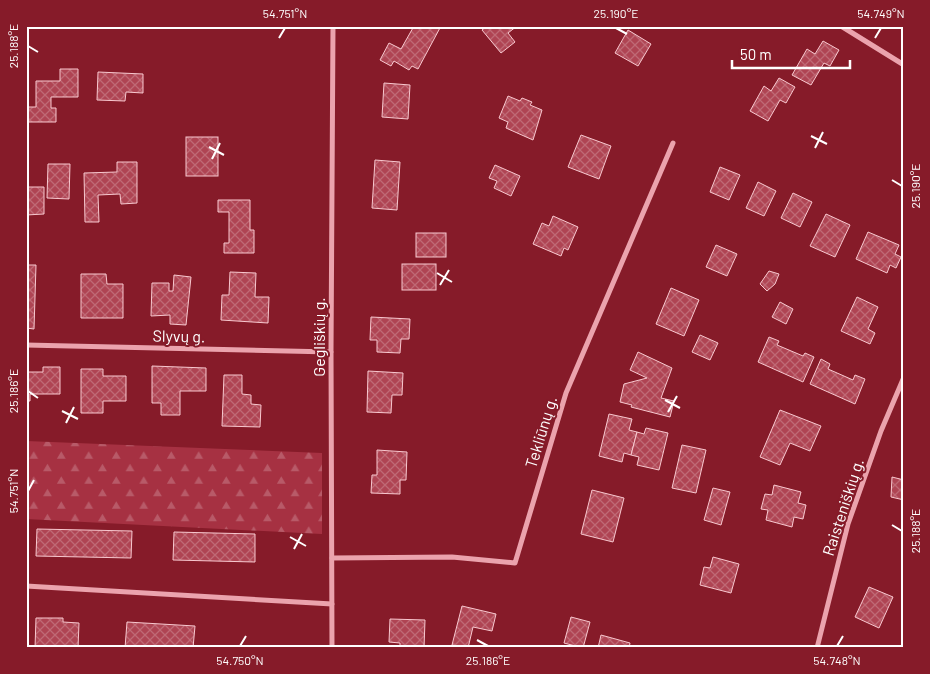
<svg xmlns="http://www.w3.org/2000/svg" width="930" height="674" font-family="Barlow,sans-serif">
<defs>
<pattern id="forest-firs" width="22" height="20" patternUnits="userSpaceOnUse" patternTransform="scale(1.25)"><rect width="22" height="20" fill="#a63142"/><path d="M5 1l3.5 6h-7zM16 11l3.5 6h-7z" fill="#b85a68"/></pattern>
<pattern id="building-cross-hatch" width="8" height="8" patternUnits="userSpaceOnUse" patternTransform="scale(1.25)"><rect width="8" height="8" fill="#af4453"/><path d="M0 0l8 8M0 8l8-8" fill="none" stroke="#bf6975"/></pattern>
</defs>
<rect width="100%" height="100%" fill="#861b29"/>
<path fill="url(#forest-firs)" d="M 26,441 L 322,453 L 322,534 L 26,519 Z"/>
<g fill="url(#building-cross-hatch)" stroke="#f8c8cf">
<path d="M 414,26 L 441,26 L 418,69 L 412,66 L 409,70 L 394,61 L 391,66 L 380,60 L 389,43 L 401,49 Z"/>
<path d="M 487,26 L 517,26 L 508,33 L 515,42 L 501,53 L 482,30 Z"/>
<path d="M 628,30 L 651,44 L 638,66 L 615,53 Z"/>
<path d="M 823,41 L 839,50 L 830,66 L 824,63 L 811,85 L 792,75 L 807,49 L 815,54 Z"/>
<path d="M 60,69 L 78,69 L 78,97 L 51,97 L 51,108 L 56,108 L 56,122 L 28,122 L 28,107 L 36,107 L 36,81 L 60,81 Z"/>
<path d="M 98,72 L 143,74 L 143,93 L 126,92 L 125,101 L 97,100 Z"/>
<path d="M 779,78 L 795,87 L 786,103 L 780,100 L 768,121 L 750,111 L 764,86 L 771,91 Z"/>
<path d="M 384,83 L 410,85 L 408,119 L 382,117 Z"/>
<path d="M 508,96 L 520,101 L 522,98 L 532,102 L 530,105 L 542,110 L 533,140 L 506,128 L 508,122 L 499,118 Z"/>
<path d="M 581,135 L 611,146 L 599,179 L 568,167 Z"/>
<rect x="186" y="137" width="32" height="39"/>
<path d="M 375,160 L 400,162 L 397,210 L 372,208 Z"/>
<path d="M 117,162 L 137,162 L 137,203 L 121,204 L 120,194 L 98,195 L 99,222 L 85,222 L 84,173 L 117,172 Z"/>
<path d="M 48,164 L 70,164 L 69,199 L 47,198 Z"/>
<path d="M 495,165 L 520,176 L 511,196 L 494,188 L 497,181 L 489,178 Z"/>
<path d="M 720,167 L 740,175 L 729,200 L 710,192 Z"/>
<path d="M 758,182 L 776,191 L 764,216 L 746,208 Z"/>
<path d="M 26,187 L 44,187 L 44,214 L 26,215 Z"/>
<path d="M 793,193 L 812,202 L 800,227 L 781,218 Z"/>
<path d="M 218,200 L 250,200 L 250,230 L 254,230 L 254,253 L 224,253 L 224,243 L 229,243 L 229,212 L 218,212 Z"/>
<path d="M 826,214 L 850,225 L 835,257 L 810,246 Z"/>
<path d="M 553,216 L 578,227 L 568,250 L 564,248 L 561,256 L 533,244 L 542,223 L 549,226 Z"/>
<path d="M 868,232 L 899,245 L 895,254 L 901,257 L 896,268 L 890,265 L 887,273 L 856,259 Z"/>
<rect x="416" y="233" width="30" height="24"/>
<path d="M 716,245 L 737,254 L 727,276 L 706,267 Z"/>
<rect x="402" y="264" width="34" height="26"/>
<path d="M 26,265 L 36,265 L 34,329 L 26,328 Z"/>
<path d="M 769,271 L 779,274 L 775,284 L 767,291 L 760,284 Z"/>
<path d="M 230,272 L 256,273 L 255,297 L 269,297 L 268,323 L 221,320 L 222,295 L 229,295 Z"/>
<path d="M 81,274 L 106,274 L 107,284 L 123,284 L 123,318 L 81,318 Z"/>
<path d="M 174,275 L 191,277 L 186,325 L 170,324 L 170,315 L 151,316 L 152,283 L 169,283 L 169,291 L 173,291 Z"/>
<path d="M 671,288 L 699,300 L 684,336 L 656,324 Z"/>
<path d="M 857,297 L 878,307 L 868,329 L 875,333 L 870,344 L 841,331 Z"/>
<path d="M 780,302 L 793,309 L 786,324 L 772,317 Z"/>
<path d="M 371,317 L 410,319 L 409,339 L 401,339 L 400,353 L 377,352 L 377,340 L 370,340 Z"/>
<path d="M 700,335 L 718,343 L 710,360 L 692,352 Z"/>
<path d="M 769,337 L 779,341 L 777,345 L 803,356 L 805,353 L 814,357 L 803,382 L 758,362 Z"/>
<path d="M 638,352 L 672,368 L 661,398 L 674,401 L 670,417 L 631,407 L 632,405 L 620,402 L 624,384 L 647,378 L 630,370 Z"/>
<path d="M 821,359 L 830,364 L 828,369 L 853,380 L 855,375 L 865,379 L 855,404 L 810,384 Z"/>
<path d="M 152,366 L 206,368 L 206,391 L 180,391 L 180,415 L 161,415 L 161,403 L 152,403 Z"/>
<path d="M 43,367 L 60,367 L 60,394 L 30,394 L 30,401 L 26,401 L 26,372 L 43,372 Z"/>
<path d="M 81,369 L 103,369 L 103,376 L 126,376 L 126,401 L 103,401 L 103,413 L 81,413 Z"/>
<path d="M 368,371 L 403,373 L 402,395 L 392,395 L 391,413 L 367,412 Z"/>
<path d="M 224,375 L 242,375 L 242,394 L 251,395 L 251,404 L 261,405 L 260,427 L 222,426 Z"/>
<path d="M 780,410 L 821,426 L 810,451 L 790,443 L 780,465 L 760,457 Z"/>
<path d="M 609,414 L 632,419 L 629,430 L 637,432 L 631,455 L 624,453 L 622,462 L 599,456 Z"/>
<path d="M 646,428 L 668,433 L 659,470 L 637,465 L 639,457 L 631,455 L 637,432 L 644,434 Z"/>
<path d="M 682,445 L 706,450 L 696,493 L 672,488 Z"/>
<path d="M 377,450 L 407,452 L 406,480 L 400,480 L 400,494 L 371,493 L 372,475 L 377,475 Z"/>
<path d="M 892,477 L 904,480 L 904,500 L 891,497 Z"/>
<path d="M 774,485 L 801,492 L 798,503 L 806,505 L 803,519 L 794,517 L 792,527 L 766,520 L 768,510 L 761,509 L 765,494 L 772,495 Z"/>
<path d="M 713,488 L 730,492 L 721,525 L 704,520 Z"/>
<path d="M 592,490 L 624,498 L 613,542 L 581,534 Z"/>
<path d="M 37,529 L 132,531 L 131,558 L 36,556 Z"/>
<path d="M 174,532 L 255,534 L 255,562 L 173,560 Z"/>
<path d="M 713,557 L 739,564 L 731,593 L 700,585 L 704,567 L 710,568 Z"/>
<path d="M 869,587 L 893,597 L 879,628 L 855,617 Z"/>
<path d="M 462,606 L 496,614 L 492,631 L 473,627 L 468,648 L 452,645 Z"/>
<path d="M 571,617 L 590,622 L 583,648 L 564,643 Z"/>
<path d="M 36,618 L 63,618 L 63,622 L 79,623 L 78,648 L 35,648 Z"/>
<path d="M 390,619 L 425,620 L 424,648 L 400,648 L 400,643 L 389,642 Z"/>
<path d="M 127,622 L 195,626 L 193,648 L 125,648 Z"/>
<path d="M 601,635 L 630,643 L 629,648 L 598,648 Z"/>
</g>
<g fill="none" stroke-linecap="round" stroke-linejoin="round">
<g stroke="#eba3ad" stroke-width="5">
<path d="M 841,26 L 904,65"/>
<path d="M 26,345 L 331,352"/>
<path d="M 332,558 L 452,557 L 515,563 L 566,393 L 673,143"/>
<path d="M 26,586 L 332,604"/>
<path d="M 332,648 L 331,352 L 333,26"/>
<path d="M 817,648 L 848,524 L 881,431 L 904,377"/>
</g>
</g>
<path fill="none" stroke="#fff" stroke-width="2" d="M 616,28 L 627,34M 279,38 L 285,28M 875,38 L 881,28M 28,46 L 38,52M 811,136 L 827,144M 209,147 L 224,155M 815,148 L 823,132M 212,159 L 220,143M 892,180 L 902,186M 437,273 L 452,282M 440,285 L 449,270M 28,391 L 38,398M 665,400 L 680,408M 62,411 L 78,419M 668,412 L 677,396M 66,423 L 74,407M 28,491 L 34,480M 892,525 L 902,531M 290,537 L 306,546M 294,549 L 302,534M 477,640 L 488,646M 240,646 L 246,636M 837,646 L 843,636"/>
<g text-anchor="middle" stroke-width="4" stroke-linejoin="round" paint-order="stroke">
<g font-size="16" fill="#fff" stroke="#861b29">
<text transform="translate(179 336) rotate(1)" y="6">Slyvų g.</text>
<text transform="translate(319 337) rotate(-90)" y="6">Gegliškių g.</text>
<text transform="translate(541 432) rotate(-73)" y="6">Tekliūnų g.</text>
<text transform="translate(843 507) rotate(-72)" y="6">Raisteniškių g.</text>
</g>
</g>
<rect width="930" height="674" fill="none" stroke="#861b29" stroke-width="55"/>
<path d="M732 60v8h118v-8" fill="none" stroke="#ffffff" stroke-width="2.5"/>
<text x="740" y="60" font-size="15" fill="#ffffff" stroke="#861b29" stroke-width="4" paint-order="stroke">50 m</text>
<rect x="28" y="28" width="874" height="618" fill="none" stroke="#fff" stroke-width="2"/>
<g font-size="12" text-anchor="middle" fill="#fff">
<text x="285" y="18">54.751°N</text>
<text x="616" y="18">25.190°E</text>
<text x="881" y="18">54.749°N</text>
<text transform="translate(14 46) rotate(-90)" y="4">25.188°E</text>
<text transform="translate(916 186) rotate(-90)" y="4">25.190°E</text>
<text transform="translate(14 391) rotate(-90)" y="4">25.186°E</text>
<text transform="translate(14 491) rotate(-90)" y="4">54.751°N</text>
<text transform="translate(916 531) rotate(-90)" y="4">25.188°E</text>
<text x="240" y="665">54.750°N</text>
<text x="488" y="665">25.186°E</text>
<text x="837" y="665">54.748°N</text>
</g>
</svg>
